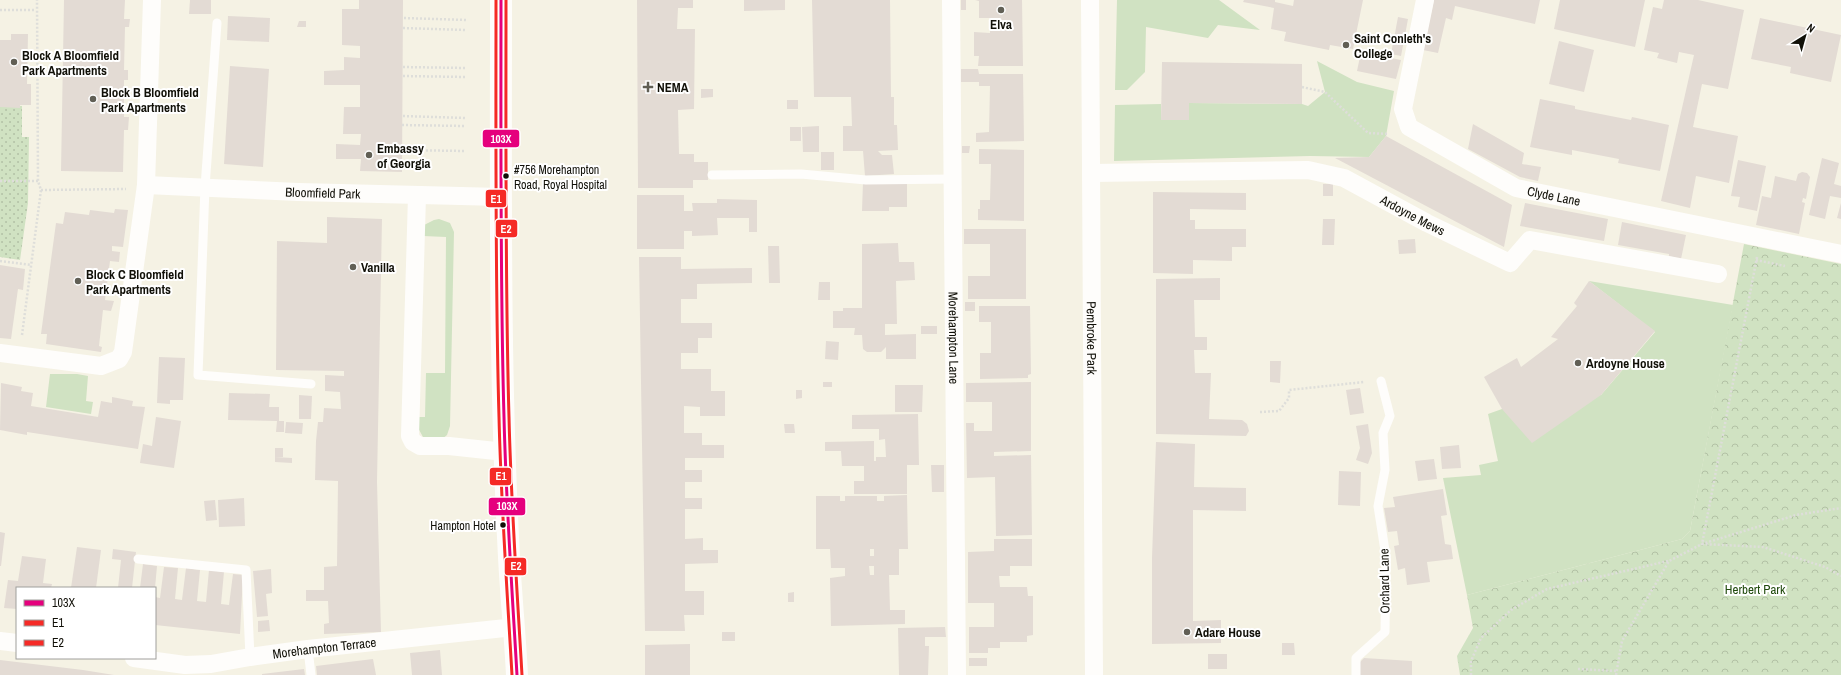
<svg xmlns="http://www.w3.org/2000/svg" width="1841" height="675" font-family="'Archivo Narrow',sans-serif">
<defs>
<pattern id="park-crowns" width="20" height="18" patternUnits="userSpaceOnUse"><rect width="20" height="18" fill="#d0e2c2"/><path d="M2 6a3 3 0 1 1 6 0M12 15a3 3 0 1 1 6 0" fill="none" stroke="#b2c1a5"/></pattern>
<pattern id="garden-dots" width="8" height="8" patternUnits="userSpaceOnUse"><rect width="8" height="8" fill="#d0e2c2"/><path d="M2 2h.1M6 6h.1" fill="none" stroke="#b2c1a5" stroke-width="1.8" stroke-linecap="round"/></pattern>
</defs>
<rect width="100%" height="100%" fill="#f5f2e4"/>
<g fill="#d0e2c2">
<path d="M 1117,0 L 1219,0 L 1260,30 L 1218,25 L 1208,38 L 1146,27 L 1145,72 L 1127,90 L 1115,90 Z"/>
<path d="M 1317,61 L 1357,82 L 1394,91 L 1386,136 L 1369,157 L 1310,156 L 1114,161 L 1115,105 L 1161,104 L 1161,120 L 1189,120 L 1189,103 L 1302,104 L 1308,106 L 1325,92 Z"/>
<path d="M 439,219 L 450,223 L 454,232 L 450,426 L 447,435 L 442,439 L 423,437 L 417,426 L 417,417 L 425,417 L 426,373 L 445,373 L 446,237 L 423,236 L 424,225 L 434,220 Z"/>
<path d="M 1589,281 L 1733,305 L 1690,531 L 1682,539 L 1467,595 L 1443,478 L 1481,475 L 1479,465 L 1498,461 L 1488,414 L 1502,409 L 1601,395 L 1655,332 Z"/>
<path d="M 50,374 L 77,374 L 88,376 L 86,401 L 93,402 L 91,414 L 46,407 Z"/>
</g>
<path fill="url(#park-crowns)" d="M 1744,244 L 1841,264 L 1841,675 L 1460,675 L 1457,656 L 1473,628 L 1467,595 L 1682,539 L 1690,531 Z"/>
<path fill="url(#garden-dots)" d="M 0,105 L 22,106 L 22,137 L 29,137 L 28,203 L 20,260 L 0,257 Z"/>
<g fill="#e3dbd4" fill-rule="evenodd">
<path d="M 64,0 L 125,0 L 124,19 L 130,19 L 129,27 L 125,27 L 124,70 L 128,70 L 128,80 L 124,80 L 124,117 L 129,117 L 128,130 L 124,130 L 123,172 L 61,171 Z"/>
<path d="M 190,0 L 211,0 L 211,14 L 189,14 Z"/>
<path d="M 359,0 L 403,0 L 402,172 L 360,171 L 361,159 L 336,159 L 336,144 L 360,145 L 361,134 L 343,134 L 344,107 L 360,107 L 360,85 L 324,85 L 324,71 L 344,70 L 344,57 L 360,58 L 360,46 L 342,45 L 342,9 L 359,9 Z"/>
<path d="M 637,0 L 693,0 L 693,8 L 678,8 L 677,29 L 695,29 L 694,109 L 678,110 L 679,154 L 694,154 L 694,162 L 708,162 L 708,180 L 693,180 L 693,188 L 638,188 Z"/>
<path d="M 744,0 L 785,0 L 785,10 L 744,11 Z"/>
<path d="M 812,0 L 890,0 L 891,97 L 894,97 L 894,125 L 897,125 L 898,150 L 878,151 L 882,155 L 892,155 L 894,174 L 865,176 L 863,151 L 843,151 L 843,126 L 852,126 L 851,97 L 814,97 Z"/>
<rect x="961" y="0" width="5" height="10"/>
<path d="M 975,0 L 1022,0 L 1023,66 L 978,66 L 979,56 L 974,56 L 974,32 L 990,33 L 990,18 L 979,18 L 979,1 Z"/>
<path d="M 1244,0 L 1275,0 L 1275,2 L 1293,6 L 1294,0 L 1363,0 L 1353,49 L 1330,45 L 1329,50 L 1284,41 L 1286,32 L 1271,29 L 1274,8 L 1243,2 Z"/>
<path d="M 1434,0 L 1540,0 L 1535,24 L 1455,6 L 1452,20 L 1446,18 L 1438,53 L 1423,50 Z"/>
<path d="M 1560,0 L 1645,0 L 1635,47 L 1554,29 Z"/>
<path d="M 1664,0 L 1698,0 L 1744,10 L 1728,89 L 1702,84 L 1693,127 L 1738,136 L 1729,183 L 1696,176 L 1690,208 L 1661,201 L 1694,55 L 1679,52 L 1677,63 L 1657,58 L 1659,53 L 1644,50 L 1653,7 L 1662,9 Z"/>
<path d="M 228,16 L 270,18 L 269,42 L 227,40 Z"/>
<path d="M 1398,17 L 1408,19 L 1401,56 L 1391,54 Z"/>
<path d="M 1760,18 L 1841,35 L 1831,82 L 1790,73 L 1791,67 L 1751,59 Z"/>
<path d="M 299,21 L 306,21 L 306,27 L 297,27 Z"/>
<path d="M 11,34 L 28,34 L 27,84 L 31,84 L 31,105 L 20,105 L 20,108 L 0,107 L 0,40 L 11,40 Z"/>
<path d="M 1559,41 L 1594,50 L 1584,92 L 1549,84 Z"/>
<path d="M 1361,52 L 1401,60 L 1396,79 L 1357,71 Z"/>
<path d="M 1162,62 L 1302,64 L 1302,104 L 1189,103 L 1189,120 L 1161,120 Z"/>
<path d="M 230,66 L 269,69 L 263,167 L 224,164 Z"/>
<path d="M 961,69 L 978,69 L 979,74 L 1023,74 L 1024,141 L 976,142 L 976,133 L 989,132 L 990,86 L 979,86 L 979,82 L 961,82 Z"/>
<path d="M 701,89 L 713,89 L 713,97 L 701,98 Z"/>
<path d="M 1540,99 L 1575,106 L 1575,109 L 1631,120 L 1632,117 L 1669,125 L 1660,171 L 1618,163 L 1619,159 L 1572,150 L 1572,155 L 1530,147 Z"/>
<rect x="787" y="100" width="11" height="9"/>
<path d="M 1473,124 L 1524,153 L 1522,164 L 1541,167 L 1538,181 L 1520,177 L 1468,149 Z"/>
<path d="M 819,126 L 819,152 L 803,152 L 802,127 Z"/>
<rect x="790" y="127" width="11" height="14"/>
<path d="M 1386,136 L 1512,205 L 1504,247 L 1335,158 L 1369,157 Z"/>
<path d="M 962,146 L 970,146 L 969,153 L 962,153 Z"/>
<path d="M 979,149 L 1024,150 L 1024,221 L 978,220 L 978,209 L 980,209 L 980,200 L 990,200 L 991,164 L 979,164 Z"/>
<rect x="821" y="152" width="13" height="18"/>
<path d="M 1822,158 L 1839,163 L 1834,184 L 1841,186 L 1841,198 L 1830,196 L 1825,219 L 1809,215 Z"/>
<path d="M 1738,160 L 1766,166 L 1757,211 L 1738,207 L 1740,197 L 1731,196 Z"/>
<path d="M 1802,172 L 1807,173 L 1810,177 L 1806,199 L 1803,198 L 1802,202 L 1805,203 L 1799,234 L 1756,225 L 1762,196 L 1771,198 L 1775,176 L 1796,181 L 1798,174 Z"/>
<path d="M 863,182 L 907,183 L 907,207 L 889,207 L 889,211 L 862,211 Z"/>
<rect x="1323" y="184" width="10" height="12"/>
<path d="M 1153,192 L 1246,193 L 1246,210 L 1190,209 L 1190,220 L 1195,220 L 1195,229 L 1246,229 L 1246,247 L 1232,247 L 1232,261 L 1193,260 L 1193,274 L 1153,273 Z"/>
<path d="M 637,195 L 684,195 L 684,211 L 693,211 L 692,203 L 717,203 L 717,199 L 757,200 L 757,232 L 749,232 L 749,218 L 717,218 L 718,235 L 692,236 L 692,231 L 684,231 L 684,249 L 637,249 Z"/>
<path d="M 1525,203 L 1608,219 L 1604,241 L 1520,226 Z"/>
<path d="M 1841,203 L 1841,219 L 1837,218 Z"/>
<path d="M 115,209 L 128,210 L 123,247 L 112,246 L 112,251 L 120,252 L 119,262 L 110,261 L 105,300 L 114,301 L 111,311 L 103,310 L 99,346 L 102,347 L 101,352 L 46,344 L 47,334 L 41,334 L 56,223 L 63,224 L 65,212 L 89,215 L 90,210 L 114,213 Z"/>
<path d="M 327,217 L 382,219 L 377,482 L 381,632 L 324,634 L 324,624 L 329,623 L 328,601 L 306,601 L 306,590 L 324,590 L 324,567 L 337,566 L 338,481 L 315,480 L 316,441 L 318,422 L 323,422 L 324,408 L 341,409 L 340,392 L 325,391 L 325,375 L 344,376 L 344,371 L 276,370 L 277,241 L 327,243 Z"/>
<path d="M 1323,219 L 1335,219 L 1334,245 L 1322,245 Z"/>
<path d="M 1622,222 L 1686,235 L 1681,259 L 1669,256 L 1669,254 L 1618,245 Z"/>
<path d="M 964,229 L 1026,229 L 1026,299 L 968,299 L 968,276 L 990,276 L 990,244 L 964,244 Z"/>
<path d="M 1415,239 L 1416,253 L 1399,254 L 1398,240 Z"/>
<path d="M 898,243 L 899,262 L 914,262 L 915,280 L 896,281 L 897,324 L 885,324 L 885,335 L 916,334 L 916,359 L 886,359 L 886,347 L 881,352 L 867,352 L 863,349 L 862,335 L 854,335 L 855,328 L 833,328 L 833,311 L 843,311 L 843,308 L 862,308 L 862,244 Z"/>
<path d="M 768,246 L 779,246 L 780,283 L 769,283 Z"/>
<path d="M 639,257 L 681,257 L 681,269 L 752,268 L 752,283 L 697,284 L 697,299 L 681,299 L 681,323 L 712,323 L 712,338 L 698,338 L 698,353 L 681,353 L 681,369 L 711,369 L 711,391 L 725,391 L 725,416 L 700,416 L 700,407 L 684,406 L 684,433 L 702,433 L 702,445 L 724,445 L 724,458 L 685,458 L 685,470 L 702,470 L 702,482 L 685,482 L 685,498 L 702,498 L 702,509 L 685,509 L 685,539 L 703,538 L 703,550 L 718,550 L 718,563 L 685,564 L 685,591 L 704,591 L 704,615 L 684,615 L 685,631 L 645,631 Z"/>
<path d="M 0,265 L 25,269 L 23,290 L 18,289 L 11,339 L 0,338 Z"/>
<path d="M 1220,278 L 1220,300 L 1194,300 L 1195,337 L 1207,337 L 1207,350 L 1194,350 L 1195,373 L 1211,373 L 1209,419 L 1242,420 L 1247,424 L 1249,431 L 1246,436 L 1156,434 L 1156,279 Z"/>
<path d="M 1589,281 L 1655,331 L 1601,395 L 1532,443 L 1502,409 L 1484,377 L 1517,358 L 1521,367 L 1558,339 L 1551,337 L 1577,306 L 1574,303 Z"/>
<path d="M 819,282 L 830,282 L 830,300 L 818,300 Z"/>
<rect x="965" y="302" width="10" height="9"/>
<path d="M 979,306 L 1030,306 L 1031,374 L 1028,375 L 1028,378 L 980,379 L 980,353 L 991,353 L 991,322 L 979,322 Z"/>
<rect x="921" y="326" width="16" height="8"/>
<path d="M 826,341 L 839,342 L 838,360 L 825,359 Z"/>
<path d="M 159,357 L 185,358 L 183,400 L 170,400 L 170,404 L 157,403 Z"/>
<path d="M 1270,361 L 1281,361 L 1280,383 L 1270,382 Z"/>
<rect x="823" y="382" width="9" height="5"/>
<path d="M 1031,382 L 1031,451 L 994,452 L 994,456 L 1031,455 L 1032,535 L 996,536 L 995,477 L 967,478 L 966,423 L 974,423 L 974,431 L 992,431 L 992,402 L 966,402 L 966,383 Z"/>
<path d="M 1,383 L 22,387 L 21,391 L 33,393 L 31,406 L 98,417 L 101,401 L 112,403 L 112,397 L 133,401 L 132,406 L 145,407 L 138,449 L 27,432 L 27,435 L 0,430 Z"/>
<path d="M 895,385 L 923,385 L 922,412 L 895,412 Z"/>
<path d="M 1360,388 L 1364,413 L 1350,415 L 1346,390 Z"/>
<path d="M 796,390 L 802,390 L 802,398 L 796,399 Z"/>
<path d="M 229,393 L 270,394 L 269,407 L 279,407 L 279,421 L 284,421 L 284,432 L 276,432 L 277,421 L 228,420 Z"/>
<path d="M 299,395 L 312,396 L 311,419 L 299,419 Z"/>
<path d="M 918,414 L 919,465 L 907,465 L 907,494 L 854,494 L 854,481 L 864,481 L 864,466 L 842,466 L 841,451 L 825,451 L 825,442 L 874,441 L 874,461 L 876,461 L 876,457 L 886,457 L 885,439 L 879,440 L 879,429 L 852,429 L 852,415 Z"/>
<path d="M 156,417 L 181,421 L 174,468 L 140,463 L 143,444 L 152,446 Z"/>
<path d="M 286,422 L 303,423 L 302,434 L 285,433 Z"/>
<path d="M 784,424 L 794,424 L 795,433 L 785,433 Z"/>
<path d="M 1368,424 L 1372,453 L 1368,464 L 1356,460 L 1360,448 L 1356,426 Z"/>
<path d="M 1156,442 L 1195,444 L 1194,487 L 1246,488 L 1246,511 L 1193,510 L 1193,621 L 1221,620 L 1221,643 L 1152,644 L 1152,558 Z"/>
<path d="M 1459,445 L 1461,468 L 1442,469 L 1440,447 Z"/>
<rect x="275" y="448" width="8" height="9"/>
<path d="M 275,457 L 292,458 L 292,463 L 275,462 Z"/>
<path d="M 1434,459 L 1437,479 L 1418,481 L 1415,461 Z"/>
<path d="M 931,465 L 944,465 L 944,492 L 932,492 Z"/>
<path d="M 1339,471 L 1361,472 L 1360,506 L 1338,505 Z"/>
<path d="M 1443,489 L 1447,515 L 1441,516 L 1445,544 L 1451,545 L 1453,559 L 1427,562 L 1430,582 L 1407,585 L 1405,568 L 1398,570 L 1394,546 L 1399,545 L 1397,531 L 1388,532 L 1384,508 L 1395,507 L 1393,497 Z"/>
<path d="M 907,495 L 908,549 L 899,549 L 899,575 L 889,575 L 890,610 L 905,610 L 905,624 L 831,626 L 830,578 L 845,576 L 845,568 L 831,568 L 830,549 L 816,549 L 816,496 L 840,496 L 840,501 L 845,501 L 845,496 L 877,496 L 877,501 L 884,501 L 884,496 ZM 870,549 L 874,549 L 874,556 L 870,556 ZM 869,566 L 874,566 L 874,575 L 870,575 Z"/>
<path d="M 244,498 L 245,526 L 219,527 L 218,500 Z"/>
<path d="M 215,500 L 217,520 L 206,521 L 204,501 Z"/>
<path d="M 0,532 L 5,533 L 1,566 L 0,566 Z"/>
<path d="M 994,539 L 1032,539 L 1032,566 L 1010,566 L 1010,576 L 999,576 L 1000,587 L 1027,587 L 1028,596 L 1033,596 L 1033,635 L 1027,636 L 1027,642 L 1000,642 L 1000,648 L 988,648 L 988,653 L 969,653 L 969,627 L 994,627 L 994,603 L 968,603 L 968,552 L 994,551 Z"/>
<path d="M 77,547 L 101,550 L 96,588 L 71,588 Z"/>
<path d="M 113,549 L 136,552 L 132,588 L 118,588 L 121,560 L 112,559 Z"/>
<path d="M 22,556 L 46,559 L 43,583 L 52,584 L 51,588 L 17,588 L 17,609 L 4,608 L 8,580 L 18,581 Z"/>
<path d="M 143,564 L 157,566 L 155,588 L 140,588 Z"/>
<path d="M 164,567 L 178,568 L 175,599 L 182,600 L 186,568 L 200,570 L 197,601 L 206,602 L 209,570 L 224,572 L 221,604 L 229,605 L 233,574 L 243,575 L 240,634 L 155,625 L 155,597 L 160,598 Z"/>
<path d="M 271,569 L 272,593 L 266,594 L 268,616 L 257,617 L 253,571 Z"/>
<path d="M 794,592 L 794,602 L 788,602 L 788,593 Z"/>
<path d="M 269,620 L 270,631 L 258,632 L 258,621 Z"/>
<path d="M 945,627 L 946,637 L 925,637 L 925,646 L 929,646 L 928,675 L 899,675 L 898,628 Z"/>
<rect x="722" y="632" width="13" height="9"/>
<path d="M 1282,643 L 1294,643 L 1295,655 L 1282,655 Z"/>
<path d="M 690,644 L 690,675 L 645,675 L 645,645 Z"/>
<path d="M 440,650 L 442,675 L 412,675 L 410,653 Z"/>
<rect x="1208" y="654" width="19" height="15"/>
<rect x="969" y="658" width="18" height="8"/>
<path d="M 1364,658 L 1412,661 L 1412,675 L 1359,675 L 1359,663 Z"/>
<path d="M 373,659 L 376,675 L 317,675 L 316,666 Z"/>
<path d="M 0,660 L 83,670 L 114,675 L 0,675 Z"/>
<path d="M 304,669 L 305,675 L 262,675 L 262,674 Z"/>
</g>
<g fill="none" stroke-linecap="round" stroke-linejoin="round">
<g stroke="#dededa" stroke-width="2.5" stroke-dasharray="2 2" stroke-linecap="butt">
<path d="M 0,10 L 36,10"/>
<path d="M 404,18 L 466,20"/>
<path d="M 403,28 L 466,30"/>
<path d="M 403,67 L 466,68"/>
<path d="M 403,76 L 466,77"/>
<path d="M 1302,87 L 1325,92 L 1368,133 L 1389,134"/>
<path d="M 403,116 L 465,118"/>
<path d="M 402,125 L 465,126"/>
<path d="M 402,150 L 465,151"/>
<path d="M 0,181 L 38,181"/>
<path d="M 41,190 L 126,189"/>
<path d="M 1757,257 L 1702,544 L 1763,547 L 1825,567 L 1841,576"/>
<path d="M 1756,260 L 1785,266"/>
<path d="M 0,261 L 31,265"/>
<path d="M 22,335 L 41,190 L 38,181 L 37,0"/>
<path d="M 1260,412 L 1279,411 L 1289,398 L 1289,390 L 1364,382"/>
<path d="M 1578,669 L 1617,671"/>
<path d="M 1471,675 L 1471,661 L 1481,638 L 1511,610 L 1547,589 L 1668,561"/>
<path d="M 1616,675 L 1622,641 L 1669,561 L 1702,544 L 1796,515 L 1841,508"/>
</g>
<g stroke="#fefdfb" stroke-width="9">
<path d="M 217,23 L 205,187 L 198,375 L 311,384"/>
<path d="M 712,175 L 801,174 L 866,180 L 953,179"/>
<path d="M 138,559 L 246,570 L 250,657"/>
<path d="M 308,649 L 311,675"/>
<path d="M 1356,675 L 1356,658 L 1385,632 L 1386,557 L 1378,506 L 1385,470 L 1383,433 L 1390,416 L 1381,381"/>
</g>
<g stroke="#fefdfb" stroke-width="18">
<path id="s1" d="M 951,0 L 957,675"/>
<path id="s2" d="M 1090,0 L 1094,675"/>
<path id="s3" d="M 1425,0 L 1403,109 L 1409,127 L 1516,188 L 1841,254"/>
<path id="s4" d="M 1092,173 L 1308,170 L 1344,178 L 1427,223 L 1510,263 L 1530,240 L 1718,274"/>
<path id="s5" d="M 146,185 L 298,192 L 501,197"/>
<path d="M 417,196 L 410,436 L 413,442 L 420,446 L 449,446 L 505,452"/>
<path d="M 0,353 L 101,366 L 119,359 L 123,352 L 146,185 L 152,0"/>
<path d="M 0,641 L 17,643"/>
<path id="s6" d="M 134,658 L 185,665 L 211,664 L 250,657 L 308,649 L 515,627"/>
</g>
<path stroke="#fefdfb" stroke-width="22" d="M 501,0 C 501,185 499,371 509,557 C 511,596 515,635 517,675"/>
<g stroke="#fff" stroke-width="6">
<path id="bus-1" d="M 501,0 C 501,139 500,278 504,417 C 506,503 512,589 517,675"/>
</g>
<g stroke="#fff" stroke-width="6">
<path id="bus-2" d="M 496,0 C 496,139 495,278 499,417 C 501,503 507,589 512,675"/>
</g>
<g stroke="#fff" stroke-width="6">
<path id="bus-3" d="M 506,0 C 506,139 505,278 509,417 C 511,503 517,589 522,675"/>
</g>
<use href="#bus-1" stroke="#e5007d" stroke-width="3"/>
<use href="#bus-2" stroke="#f52a26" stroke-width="3"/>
<use href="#bus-3" stroke="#f52a26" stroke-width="3"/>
</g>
<g fill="#615f55" stroke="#fff" stroke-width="1.5">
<circle cx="1001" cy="10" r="4"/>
<circle cx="1346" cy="45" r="4"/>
<circle cx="14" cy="62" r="4"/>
<path d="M646 81h4v4h4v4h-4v4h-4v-4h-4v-4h4z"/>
<circle cx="93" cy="99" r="4"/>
<circle cx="369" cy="155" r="4"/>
<circle cx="353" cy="267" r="4"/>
<circle cx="78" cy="281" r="4"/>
<circle cx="1578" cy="363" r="4"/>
<circle cx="1187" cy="632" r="4"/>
</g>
<g fill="#111008" stroke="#fff" stroke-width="1.5">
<circle cx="506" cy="176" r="3.5"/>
<circle cx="503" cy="525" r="3.5"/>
</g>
<g text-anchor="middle" stroke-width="4" stroke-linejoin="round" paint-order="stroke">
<g font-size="12" fill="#111008" stroke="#fff" text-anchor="start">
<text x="514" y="174">#756 Morehampton<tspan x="514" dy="15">Road, Royal Hospital</tspan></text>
<text x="496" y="530" text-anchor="end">Hampton Hotel</text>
</g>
<g font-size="13" font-weight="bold" fill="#111008" stroke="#fff" text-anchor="start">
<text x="1001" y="29" text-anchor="middle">Elva</text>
<text x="1354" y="43">Saint Conleth's<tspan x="1354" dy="15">College</tspan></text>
<text x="22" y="60">Block A Bloomfield<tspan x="22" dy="15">Park Apartments</tspan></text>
<text x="657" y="92">NEMA</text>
<text x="101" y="97">Block B Bloomfield<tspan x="101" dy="15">Park Apartments</tspan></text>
<text x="377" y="153">Embassy<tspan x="377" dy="15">of Georgia</tspan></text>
<text x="361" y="272">Vanilla</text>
<text x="86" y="279">Block C Bloomfield<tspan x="86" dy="15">Park Apartments</tspan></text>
<text x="1586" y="368">Ardoyne House</text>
<text x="1195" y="637">Adare House</text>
</g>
<g font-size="13" fill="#111008" stroke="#fff">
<text dy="5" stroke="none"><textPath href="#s5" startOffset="177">Bloomfield Park</textPath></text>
<text dy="5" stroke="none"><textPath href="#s3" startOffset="292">Clyde Lane</textPath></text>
<text dy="5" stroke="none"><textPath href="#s4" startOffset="331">Ardoyne Mews</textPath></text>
<text dy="5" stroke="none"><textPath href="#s2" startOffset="338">Pembroke Park</textPath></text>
<text dy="5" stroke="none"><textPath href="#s1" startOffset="338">Morehampton Lane</textPath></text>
<text transform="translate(1384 581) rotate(-91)" y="5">Orchard Lane</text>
<text dy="5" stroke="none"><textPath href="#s6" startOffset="192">Morehampton Terrace</textPath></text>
</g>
<g font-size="13" fill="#204a0c" stroke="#fff">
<text x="1755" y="594">Herbert Park</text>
</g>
</g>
<g stroke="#fff" stroke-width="1.5">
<rect x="482" y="129" width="38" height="19" rx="4" fill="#e5007d"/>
<rect x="485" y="189" width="22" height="19" rx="4" fill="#f52a26"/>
<rect x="495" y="219" width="23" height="19" rx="4" fill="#f52a26"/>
<rect x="489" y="467" width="23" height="19" rx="4" fill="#f52a26"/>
<rect x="488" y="497" width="38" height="19" rx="4" fill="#e5007d"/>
<rect x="504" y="557" width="23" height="19" rx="4" fill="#f52a26"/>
</g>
<g font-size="11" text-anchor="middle" font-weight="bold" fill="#fff">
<text x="501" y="143">103X</text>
<text x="496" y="203">E1</text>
<text x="506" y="233">E2</text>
<text x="501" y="480">E1</text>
<text x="507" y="510">103X</text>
<text x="516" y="570">E2</text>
</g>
<rect x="16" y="587" width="140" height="72" fill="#ffffff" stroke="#a09f9c"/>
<rect x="24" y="600" width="20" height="6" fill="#e5007d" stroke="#a09f9c"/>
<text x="52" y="607" font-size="12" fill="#111008">103X</text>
<rect x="24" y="620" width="20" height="6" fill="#f52a26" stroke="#a09f9c"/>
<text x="52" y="627" font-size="12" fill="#111008">E1</text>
<rect x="24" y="640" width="20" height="6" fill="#f52a26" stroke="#a09f9c"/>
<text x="52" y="647" font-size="12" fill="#111008">E2</text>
<g transform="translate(1805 36) rotate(37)" stroke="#ffffff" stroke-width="3" paint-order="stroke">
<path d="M0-3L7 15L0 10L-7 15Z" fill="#111008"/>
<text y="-6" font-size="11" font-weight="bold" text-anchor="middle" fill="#111008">N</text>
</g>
</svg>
